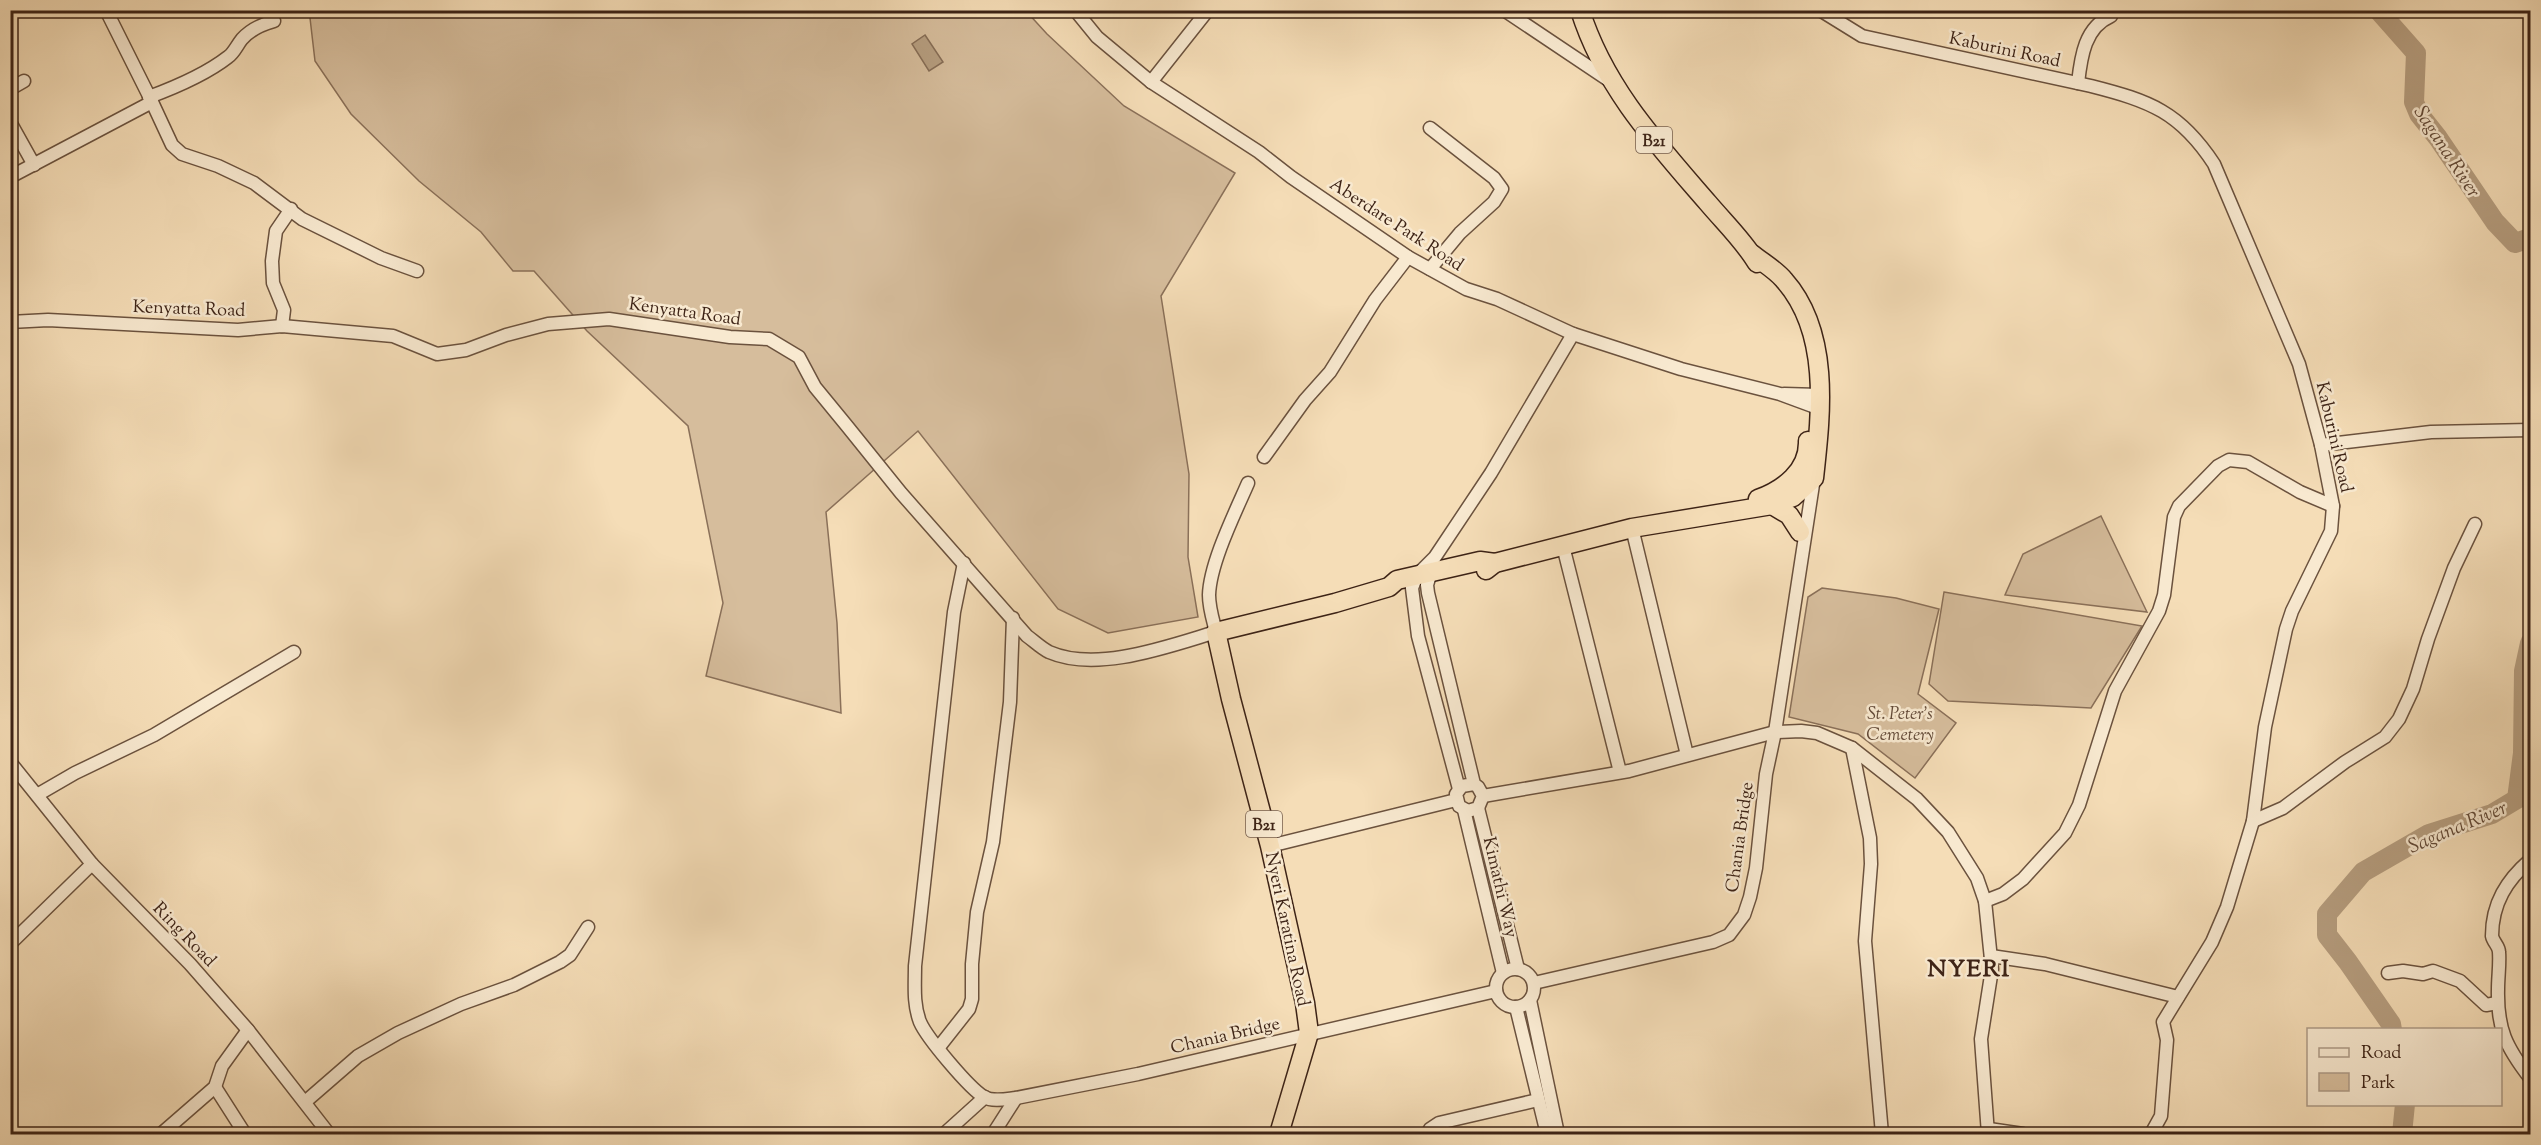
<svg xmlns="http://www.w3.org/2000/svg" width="2541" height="1145" font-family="'Sorts Mill Goudy',serif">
<rect width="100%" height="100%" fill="#f5ddb7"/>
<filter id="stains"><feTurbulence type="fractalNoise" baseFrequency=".00333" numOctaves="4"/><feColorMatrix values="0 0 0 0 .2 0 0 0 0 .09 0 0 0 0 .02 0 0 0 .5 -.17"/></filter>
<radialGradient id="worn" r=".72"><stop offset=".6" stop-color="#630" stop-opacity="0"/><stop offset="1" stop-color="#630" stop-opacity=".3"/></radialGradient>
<g fill="#d6bd9c" stroke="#8a7059" stroke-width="1.5">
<path d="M 303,11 L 1026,11 L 1047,34 L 1124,106 L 1235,173 L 1161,296 L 1189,474 L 1188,557 L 1198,617 L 1108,633 L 1058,609 L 918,431 L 826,512 L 837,623 L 841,713 L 706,676 L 723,603 L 688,426 L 587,331 L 534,271 L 513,271 L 481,232 L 419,181 L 351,114 L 315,61 L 310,18 Z"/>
<path d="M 2101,516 L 2147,612 L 2005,595 L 2023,554 Z"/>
<path d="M 1822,588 L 1896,598 L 1939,609 L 1918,694 L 1956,723 L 1915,778 L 1858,734 L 1789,717 L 1808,597 Z"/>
<path d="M 1944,592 L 2142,626 L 2091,708 L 1948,701 L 1929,684 Z"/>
</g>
<path fill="#b69e80" stroke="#866d56" stroke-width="1.5" d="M 925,35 L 943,62 L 929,71 L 912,44 Z"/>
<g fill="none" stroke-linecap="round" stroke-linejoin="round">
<g stroke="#b69e80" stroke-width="20">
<path d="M 2378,10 L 2416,53 L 2414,102 L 2419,114 L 2438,138 L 2495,222 L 2515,243 L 2530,238"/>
<path d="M 2392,1030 L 2391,1024 L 2348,962 L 2327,935 L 2327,914 L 2363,872 L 2429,834 L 2492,814 L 2517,799 L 2523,753 L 2524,671 L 2530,643"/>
<path d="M 2402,1134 L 2405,1104"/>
</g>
<g stroke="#6b523e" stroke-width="15">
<g id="minor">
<path d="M 1075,10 L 1097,37 L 1151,82 L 1259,152 L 1291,177 L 1408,257 L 1466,289 L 1497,299 L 1573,334 L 1681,369 L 1780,394 L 1818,408"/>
<path d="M 1504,10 L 1610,81"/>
<path d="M 1820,10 L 1862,36 L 2091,86 C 2150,101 2180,112 2214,164 L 2299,364 L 2321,445 L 2333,506 L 2331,531 L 2292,611 L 2286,629 L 2265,727 L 2253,821 L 2227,907 L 2212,942 L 2163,1022 L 2167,1040 L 2161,1116 L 2151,1134"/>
<path d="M 1151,82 L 1208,10"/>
<path d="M 2078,83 C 2081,56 2085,27 2111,16"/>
<path d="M 10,89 L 24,81"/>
<path d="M 149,97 C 176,87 205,75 228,57 C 234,53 237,45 242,39 C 250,30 263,24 274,21"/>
<path d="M 152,102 L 172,145 L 182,154 L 218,166 L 254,183 L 302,219 L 381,258 L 417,271"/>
<path d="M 10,122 L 34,165"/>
<path d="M 10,177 L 152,102 L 106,10"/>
<path d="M 1430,269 L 1460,233 L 1494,202 L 1502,189 L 1494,178 L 1430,128"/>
<path d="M 10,322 L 48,320 L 238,330 L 282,326 L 393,336 L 437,354 L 466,350 L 506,335 L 548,324 L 609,319 L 730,337 L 769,339 L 799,357 L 815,387 L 847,426 L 901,493 L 1027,636 C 1034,641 1041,648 1049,652 C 1097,673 1169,646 1216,632 C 1213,620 1209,608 1209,595 C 1210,563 1235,513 1248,483"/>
<path d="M 282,326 L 284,310 L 273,283 L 272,261 L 276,231 L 291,209"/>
<path d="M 1784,394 L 1819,395"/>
<path d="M 2321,445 L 2431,432 L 2530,430"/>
<path d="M 1264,457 L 1305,400 L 1330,372 L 1375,300 L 1408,257"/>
<path d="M 1632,528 L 1687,755"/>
<path d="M 1563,546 L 1620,772"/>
<path d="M 964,563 L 954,612 L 915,966 C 915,985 913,1004 920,1022 C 927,1038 969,1088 984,1097 C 993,1102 1006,1099 1016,1098 L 1138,1074 L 1496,991"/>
<path d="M 1432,568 L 1427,585 L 1428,593 L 1474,784 L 1478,787 L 1483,796 L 1478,808 L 1468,811 L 1459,806 L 1456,794 L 1462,786 L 1474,784"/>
<path d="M 1852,748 L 1870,838 L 1871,864 L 1865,941 L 1882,1134"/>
<path d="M 10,762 L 92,864 L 190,964 L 248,1030 L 329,1134"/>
<path d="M 1459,789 L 1418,636 L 1412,588 L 1417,575 L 1435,557 L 1491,473 L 1573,334"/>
<path d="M 37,795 L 75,773 L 154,735 L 294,652"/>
<path d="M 1483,796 L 1629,771 L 1775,732 L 1801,731 L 1817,733 L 1852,748 L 1917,799 L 1948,832 L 1977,878 L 1985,901 L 1992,969 L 1981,1039 L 1988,1134"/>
<path d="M 1478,808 L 1518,969"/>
<path d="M 1464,810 L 1503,973"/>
<path d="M 2253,821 L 2283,808 L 2345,762 L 2385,737 L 2399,719 L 2413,689 L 2428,639 L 2454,568 L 2475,524"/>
<path d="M 1270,846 L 1456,800"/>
<path d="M 2530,860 C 2507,880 2492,903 2492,936 C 2493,942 2499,946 2499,952 C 2500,964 2498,977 2498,989 C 2497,1029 2506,1047 2530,1078"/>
<path d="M 1985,901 L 2003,894 L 2023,879 L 2065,833 L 2079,805 L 2115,691 L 2159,611 L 2164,595 L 2174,517 L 2179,506 L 2218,466 L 2229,460 L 2248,462 L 2300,492 L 2333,506"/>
<path d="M 10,944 L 92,864"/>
<path d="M 1991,956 L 2045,964 L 2178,997"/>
<circle cx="1515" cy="988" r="19"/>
<path d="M 2388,973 L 2403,971 L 2423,974 L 2433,971 L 2460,981 L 2486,1005 L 2497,1003"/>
<path d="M 1534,983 L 1713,942 L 1729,935 L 1744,915 L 1750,897 L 1756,868 L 1766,774 L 1775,732 L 1814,478"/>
<path d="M 1530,1000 L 1558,1134"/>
<path d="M 1516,1007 L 1547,1134"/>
<path d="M 939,1047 L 969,1009 L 972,999 L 972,964 L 977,912 L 993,842 L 1010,702 L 1013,618"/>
<path d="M 215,1087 L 245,1134"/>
<path d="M 305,1102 L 358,1056 L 398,1033 L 461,1004 L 514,985 L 560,962 L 570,955 L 588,927"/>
<path d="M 1989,1129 L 2023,1134"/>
<path d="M 161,1134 L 215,1087 L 222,1066 L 248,1030"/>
<path d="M 944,1134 L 985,1097"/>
<path d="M 993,1134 L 1016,1098"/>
<path d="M 1427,1134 L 1430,1129 L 1439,1123 L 1538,1100"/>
</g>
</g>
<g stroke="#3d2316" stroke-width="21">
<g id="highway">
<path d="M 1580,10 C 1604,87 1657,144 1708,203 C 1724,222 1744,241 1757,263"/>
<path d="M 1758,499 C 1783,490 1809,471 1808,441"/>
<path d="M 1772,505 L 1789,515 L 1800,532"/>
<path d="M 1486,570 L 1495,563 L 1632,528 L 1772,505 L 1793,497 L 1814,478 C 1821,414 1831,333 1784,280 C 1776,270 1762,262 1752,254"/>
<path d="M 1279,1134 L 1309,1033 L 1305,1003 L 1270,846 L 1231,699 L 1216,632 L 1335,603 L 1389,587 L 1397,580 L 1480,561 L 1495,563"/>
</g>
</g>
<use href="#minor" stroke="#f8e9d0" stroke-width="12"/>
<use href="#highway" stroke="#f5ddb7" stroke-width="18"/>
</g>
<g text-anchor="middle" stroke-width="5" stroke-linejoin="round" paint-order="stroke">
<g fill="#f8e9d0" stroke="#755e4e" stroke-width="1.5">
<rect x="1636" y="127" width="36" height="26" rx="4.5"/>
<rect x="1246" y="811" width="36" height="26" rx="4.5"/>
</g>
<g font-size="16" font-weight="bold" fill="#3d2316">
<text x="1654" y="146">B21</text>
<text x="1264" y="830">B21</text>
</g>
<g font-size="18" fill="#3d2316" stroke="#f8e9d0">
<text transform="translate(2005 49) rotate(12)" y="6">Kaburini Road</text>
<text transform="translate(1397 224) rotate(33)" y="6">Aberdare Park Road</text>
<text transform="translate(189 308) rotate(2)" y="6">Kenyatta Road</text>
<text transform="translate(685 311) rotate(8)" y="6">Kenyatta Road</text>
<text transform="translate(2335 437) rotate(77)" y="6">Kaburini Road</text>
<text transform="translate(1739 837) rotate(-82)" y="6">Chania Bridge</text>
<text transform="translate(1501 887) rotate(77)" y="6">Kimathi Way</text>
<text transform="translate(1288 929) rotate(78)" y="6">Nyeri Karatina Road</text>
<text transform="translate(185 934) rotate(46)" y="6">Ring Road</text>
<text transform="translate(1225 1035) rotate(-13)" y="6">Chania Bridge</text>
</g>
<g font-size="18" font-style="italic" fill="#634a38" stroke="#f8e9d0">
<text x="1900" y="719">St. Peter's<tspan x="1900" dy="21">Cemetery</tspan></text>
</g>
<g font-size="20" font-style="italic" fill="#614836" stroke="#f8e9d0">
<text transform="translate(2448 151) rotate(57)" y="7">Sagana River</text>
<text transform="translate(2457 826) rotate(-23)" y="7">Sagana River</text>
</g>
<g font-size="24" font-weight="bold" letter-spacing="1.5" fill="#3d2316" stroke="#f8e9d0">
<text x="1969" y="976">NYERI</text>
</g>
</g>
<rect width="2541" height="1145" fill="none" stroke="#f5ddb7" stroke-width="36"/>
<rect x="12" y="12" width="2517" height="1121" fill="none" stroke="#3d2316" stroke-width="3"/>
<rect x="18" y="18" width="2505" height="1109" fill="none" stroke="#3d2316" stroke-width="1.5"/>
<rect x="2307" y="1028" width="195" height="78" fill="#f8e9d0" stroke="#ad9a86" stroke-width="1.5"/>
<rect x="2319" y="1048" width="30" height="9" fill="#f8e9d0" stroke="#ad9a86" stroke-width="1.5"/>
<text x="2361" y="1058" font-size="18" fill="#3d2316">Road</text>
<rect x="2319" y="1073" width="30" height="18" fill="#d6bd9c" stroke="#ad9a86" stroke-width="1.5"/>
<text x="2361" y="1088" font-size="18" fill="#3d2316">Park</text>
<rect width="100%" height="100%" filter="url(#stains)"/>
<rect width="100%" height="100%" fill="url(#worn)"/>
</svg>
